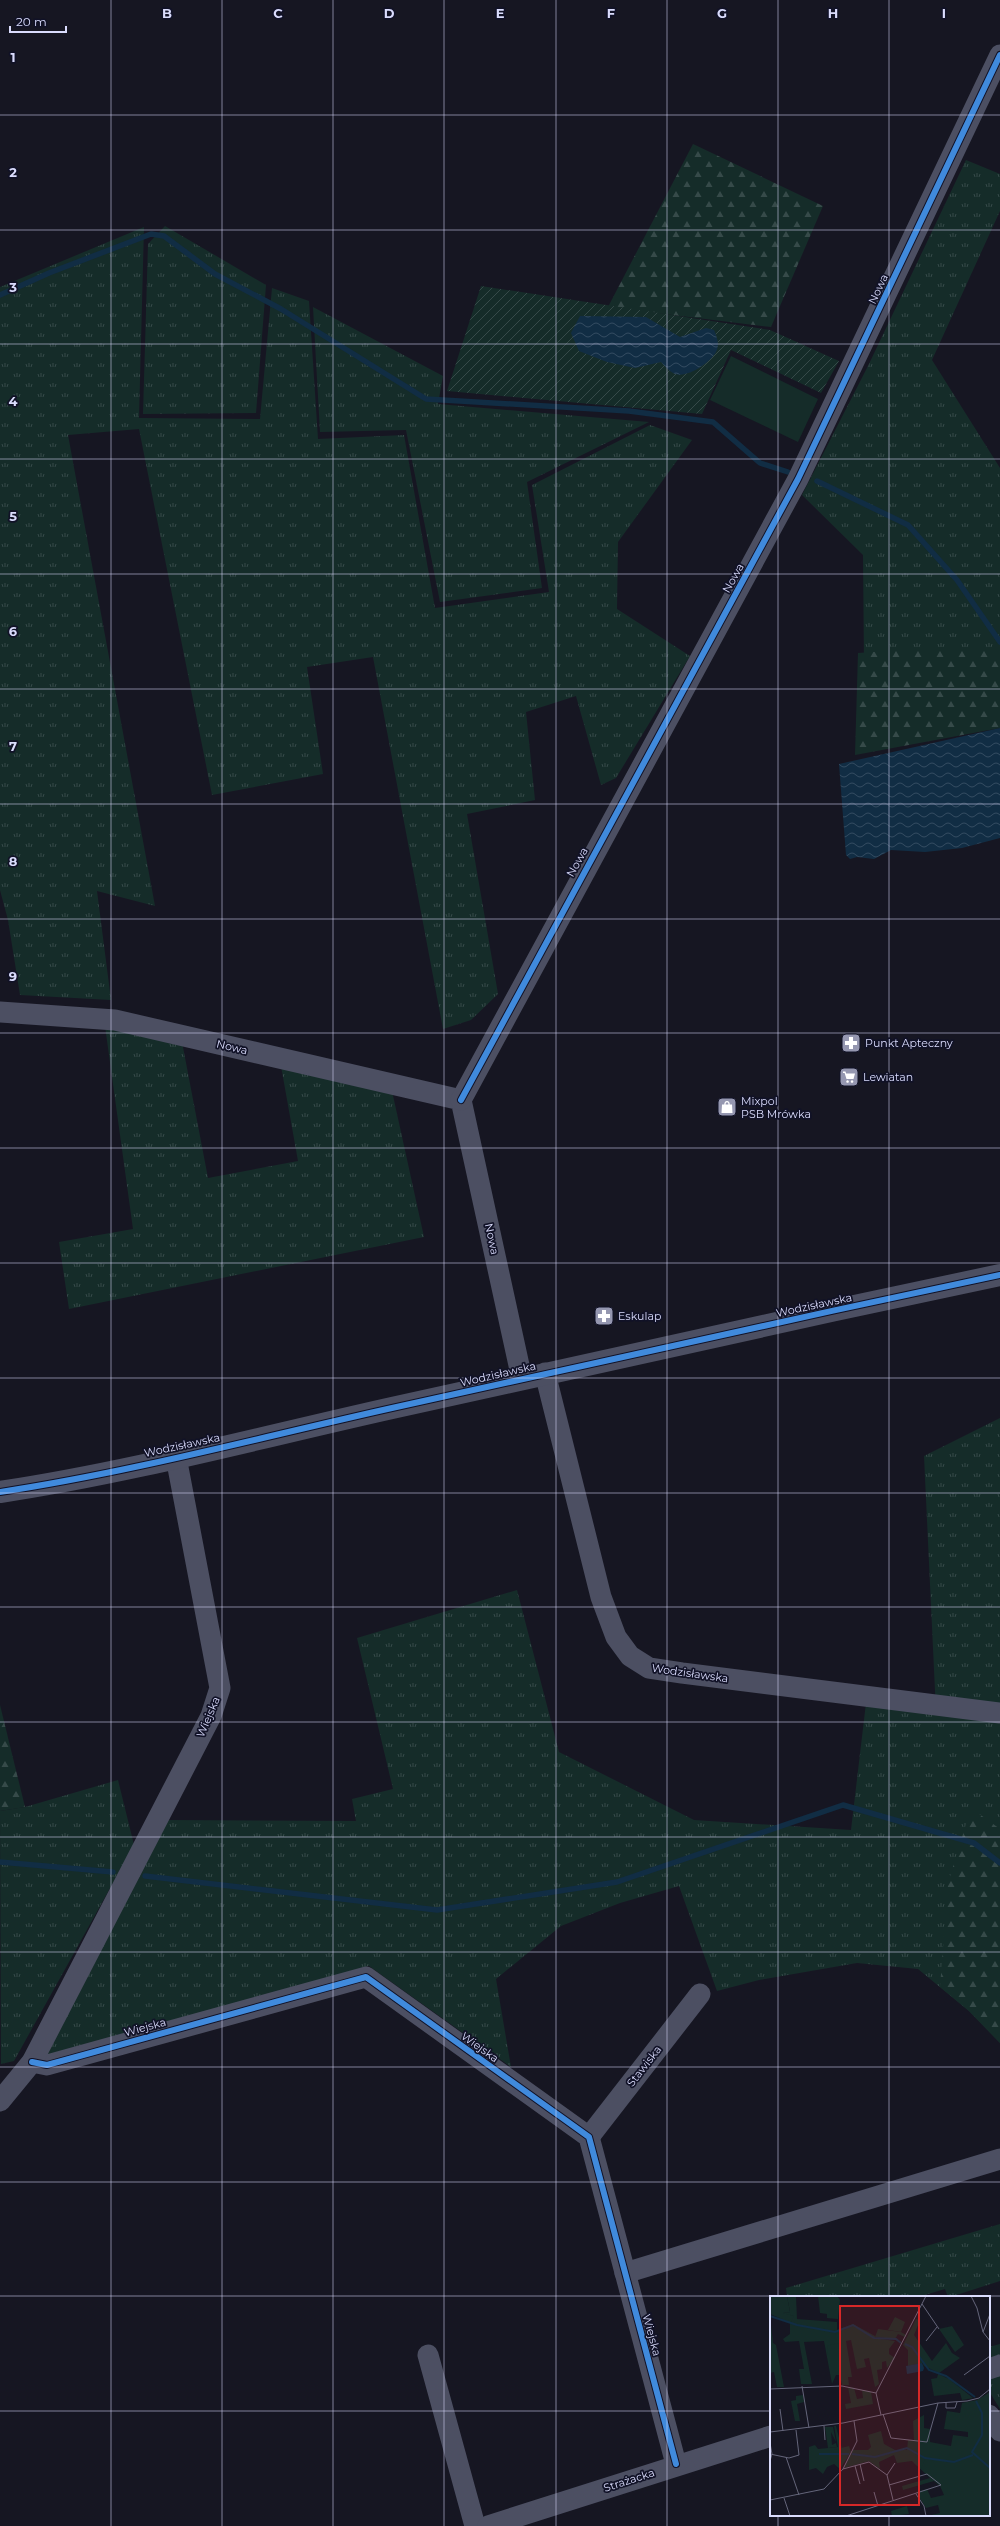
<svg xmlns="http://www.w3.org/2000/svg" width="1000" height="2526" font-family="Montserrat,sans-serif">
<defs>
<pattern id="grass-tufts" width="24" height="20" patternUnits="userSpaceOnUse"><rect width="24" height="20" fill="#152c29"/><path d="M3 7l-1-3M5 7V3M7 7l1-3M15 17l-1-3M17 17v-4M19 17l1-3" fill="none" stroke="#364a49"/></pattern>
<pattern id="forest-firs" width="22" height="20" patternUnits="userSpaceOnUse"><rect width="22" height="20" fill="#152c29"/><path d="M5 1l3.5 6h-7zM16 11l3.5 6h-7z" fill="#364a49"/></pattern>
<pattern id="garden-furrows" width="10" height="10" patternUnits="userSpaceOnUse"><rect width="10" height="10" fill="#152c29"/><path d="M-1 1l2-2M0 10L10 0M9 11l2-2" fill="none" stroke="#364a49"/></pattern>
<pattern id="water-waves" width="16" height="10" patternUnits="userSpaceOnUse"><rect width="16" height="10" fill="#112d44"/><path d="M0 5q4-4 8 0t8 0" fill="none" stroke="#334b60"/></pattern>
</defs>
<rect width="100%" height="100%" fill="#161622"/>
<g fill="url(#grass-tufts)">
<path d="M 966,160 L 1000,174 L 1000,211 L 932,360 L 1000,468 L 1000,659 L 864,664 L 863,555 L 802,495 L 868,366 Z"/>
<path d="M 165,226 L 266,285 L 256,413 L 143,414 L 148,244 Z"/>
<path d="M 144,227 L 139,418 L 260,419 L 272,288 L 309,301 L 318,439 L 404,435 L 435,608 L 549,592 L 532,485 L 650,425 L 692,440 L 618,542 L 617,609 L 690,656 L 616,778 L 601,785 L 576,696 L 526,712 L 535,800 L 467,814 L 498,994 L 471,1020 L 443,1029 L 373,657 L 307,667 L 323,774 L 212,795 L 139,429 L 68,435 L 155,906 L 97,891 L 111,1000 L 20,995 L 8,920 L 0,890 L 0,287 Z"/>
<path d="M 313,307 L 443,376 L 438,404 L 649,422 L 527,482 L 542,588 L 440,602 L 406,430 L 320,432 Z"/>
<path d="M 105,1026 L 182,1042 L 208,1178 L 298,1161 L 281,1066 L 392,1091 L 424,1237 L 69,1309 L 59,1242 L 133,1229 Z"/>
<path d="M 1000,1418 L 1000,2043 L 969,2011 L 918,1969 L 857,1963 L 759,1980 L 717,1991 L 679,1886 L 620,1903 L 561,1926 L 496,1979 L 511,2067 L 369,1966 L 64,2052 L 47,2055 L 164,1820 L 356,1821 L 352,1799 L 393,1789 L 357,1638 L 517,1590 L 559,1752 L 694,1820 L 851,1830 L 866,1703 L 936,1712 L 924,1456 Z"/>
<path d="M 118,1780 L 134,1845 L 14,2061 L 1,2064 L 0,1811 L 25,1807 Z"/>
<path d="M 1000,2224 L 1000,2281 L 950,2297 L 948,2297 L 945,2289 L 918,2297 L 787,2297 L 786,2288 Z"/>
<path d="M 1000,2344 L 1000,2409 L 989,2391 L 989,2347 Z"/>
</g>
<g fill="url(#forest-firs)">
<path d="M 693,144 L 823,206 L 771,327 L 608,307 Z"/>
<path d="M 946,647 L 1000,652 L 1000,728 L 855,755 L 858,653 Z"/>
<path d="M 0,1705 L 25,1807 L 0,1811 Z"/>
<path d="M 971,1808 L 1000,1829 L 1000,2043 L 969,2011 L 940,1987 L 948,1883 Z"/>
</g>
<path fill="url(#garden-furrows)" d="M 481,286 L 770,330 L 839,361 L 821,393 L 731,350 L 702,414 L 447,391 Z"/>
<path fill="#152c29" d="M 731,356 L 818,399 L 798,442 L 710,400 Z"/>
<g fill="url(#water-waves)">
<path d="M 580,316 L 646,317 L 680,337 L 706,328 L 714,330 C 717,337 720,345 716,352 C 710,363 685,380 673,373 C 669,371 665,366 661,362 L 635,368 L 607,362 L 579,351 L 571,333 Z"/>
<path d="M 1000,728 L 1000,838 L 962,848 L 925,852 L 891,850 L 874,859 L 857,857 L 850,859 L 846,855 L 839,764 Z"/>
</g>
<g fill="none" stroke-linecap="round" stroke-linejoin="round">
<g stroke="#112d44" stroke-width="5.5">
<path d="M 0,295 L 49,273 L 151,234 L 164,236 L 215,274 L 281,309 L 426,399 L 629,411 L 713,422 L 760,463 L 788,472"/>
<path d="M 817,481 L 908,525 L 957,580 L 1000,642"/>
<path d="M 0,1862 L 113,1872"/>
<path d="M 145,1876 L 437,1910 L 617,1882 L 843,1805 L 974,1843 L 1000,1863"/>
</g>
<g stroke="#4c4f62" stroke-width="21">
<path d="M 0,1012 L 115,1020 L 461,1100 L 522,1379"/>
<path d="M 461,1100 L 798,479 L 1000,55"/>
<path d="M 545,1373 L 601,1597 L 616,1637 L 630,1656 L 649,1668 L 682,1673 L 1000,1713"/>
<path d="M 32,2062 L 47,2065 L 366,1977 L 589,2137 L 676,2464"/>
<path d="M 0,2101 L 32,2062 L 211,1716 L 220,1688 L 176,1457"/>
<path d="M 589,2137 L 700,1994"/>
<path d="M 625,2273 L 1000,2159"/>
<path d="M 428,2355 L 475,2526"/>
<path d="M 989,2369 L 1000,2365"/>
<path d="M 989,2415 L 1000,2431"/>
<path d="M 488,2526 L 771,2436"/>
</g>
<path stroke="#4c4f62" stroke-width="22" d="M 0,1492 C 132,1472 262,1437 392,1408 C 594,1362 797,1318 1000,1275"/>
<g stroke="#111227" stroke-width="8">
<g id="cycleway">
<path d="M 461,1100 L 798,479 L 1000,55"/>
<path d="M 0,1492 C 132,1472 262,1437 392,1408 C 594,1362 797,1318 1000,1275"/>
<path d="M 32,2062 L 47,2065 L 366,1977 L 589,2137 L 676,2464"/>
</g>
</g>
<use href="#cycleway" stroke="#408adc" stroke-width="6"/>
</g>
<path fill="none" stroke="#dadcfd" stroke-width="1" stroke-opacity="0.55" d="M 111,0 L 111,2526M 222,0 L 222,2526M 333,0 L 333,2526M 444,0 L 444,2526M 556,0 L 556,2526M 667,0 L 667,2526M 778,0 L 778,2297M 889,0 L 889,2297M 0,115 L 1000,115M 0,230 L 1000,230M 0,344 L 1000,344M 0,459 L 1000,459M 0,574 L 1000,574M 0,689 L 1000,689M 0,804 L 1000,804M 0,919 L 1000,919M 0,1033 L 1000,1033M 0,1148 L 1000,1148M 0,1263 L 1000,1263M 0,1378 L 1000,1378M 0,1493 L 1000,1493M 0,1607 L 1000,1607M 0,1722 L 1000,1722M 0,1837 L 1000,1837M 0,1952 L 1000,1952M 0,2067 L 1000,2067M 0,2182 L 1000,2182M 0,2296 L 1000,2296M 0,2411 L 771,2411M 989,2411 L 1000,2411M 778,2515 L 778,2526M 889,2515 L 889,2526"/>
<defs>
<g id="pharmacy-square" transform="scale(1)"><rect x="-9" y="-9" width="18" height="18" rx="4" fill="#9597b0" stroke="#111227"/><path d="M-2-6h4v4h4v4h-4v4h-4v-4h-4v-4h4Z" fill="#fff"/></g>
<g id="supermarket-square" transform="scale(1)"><rect x="-9" y="-9" width="18" height="18" rx="4" fill="#9597b0" stroke="#111227"/><path d="M-6-5.5h2.5l.6 2H6L4.5 2H-2.5L-4.4-4H-6ZM-1.5 3.2a1.3 1.3 0 1 0 .1 0ZM3 3.2a1.3 1.3 0 1 0 .1 0Z" fill="#fff"/></g>
<g id="shop-square" transform="scale(1)"><rect x="-9" y="-9" width="18" height="18" rx="4" fill="#9597b0" stroke="#111227"/><path d="M-5-2.5h2.3a2.7 3.5 0 0 1 5.4 0H5L5.5 6h-11ZM-1.5-2.5h3a1.5 2.3 0 0 0-3 0Z" fill="#fff"/></g>
</defs>
<g fill-rule="evenodd">
<use href="#pharmacy-square" x="851" y="1043"/>
<use href="#supermarket-square" x="849" y="1077"/>
<use href="#shop-square" x="727" y="1107"/>
<use href="#pharmacy-square" x="604" y="1316"/>
</g>
<g text-anchor="middle" stroke-width="3.5" stroke-linejoin="round" paint-order="stroke">
<g font-size="11" fill="#dadcfd" stroke="#111227">
<text transform="translate(878 289) rotate(-65)" y="4">Nowa</text>
<text transform="translate(733 578) rotate(-61)" y="4">Nowa</text>
<text transform="translate(577 862) rotate(-61)" y="4">Nowa</text>
<text transform="translate(232 1047) rotate(13)" y="4">Nowa</text>
<text transform="translate(492 1239) rotate(78)" y="4">Nowa</text>
<text transform="translate(814 1305) rotate(-12)" y="4">Wodzisławska</text>
<text transform="translate(498 1374) rotate(-13)" y="4">Wodzisławska</text>
<text transform="translate(182 1445) rotate(-12)" y="4">Wodzisławska</text>
<text transform="translate(690 1673) rotate(8)" y="4">Wodzisławska</text>
<text transform="translate(208 1717) rotate(-67)" y="4">Wiejska</text>
<text transform="translate(145 2027) rotate(-15)" y="4">Wiejska</text>
<text transform="translate(480 2047) rotate(36)" y="4">Wiejska</text>
<text transform="translate(644 2066) rotate(-52)" y="4">Stawiska</text>
<text transform="translate(652 2335) rotate(75)" y="4">Wiejska</text>
<text transform="translate(629 2480) rotate(-18)" y="4">Strażacka</text>
</g>
<g font-size="11" fill="#dadcfd" stroke="#111227" text-anchor="start">
<text x="865" y="1047">Punkt Apteczny</text>
<text x="863" y="1081">Lewiatan</text>
<text x="741" y="1105">Mixpol<tspan x="741" dy="13">PSB Mrówka</tspan></text>
<text x="618" y="1320">Eskulap</text>
</g>
</g>
<g transform="translate(770 2296)">
<rect width="220" height="220" fill="#161622"/>
<path d="M 17,0 L 26,0 L 27,23 L 67,26 L 67,34 L 83,28 L 105,40 L 105,42 L 125,45 L 119,53 L 119,58 L 125,62 L 117,72 L 116,65 L 112,66 L 112,73 L 107,74 L 109,88 L 105,91 L 99,62 L 94,63 L 96,71 L 87,73 L 81,44 L 76,45 L 82,81 L 78,81 L 79,89 L 72,89 L 70,79 L 66,79 L 62,88 L 54,45 L 34,46 L 42,88 L 31,88 L 29,73 L 34,73 L 29,45 L 15,46 L 13,43 L 20,38 L 20,27 L 23,20 L 11,17 L 20,16 ZM 48,0 L 67,0 L 70,4 L 68,23 L 57,22 L 57,18 L 50,17 ZM 0,20 L 3,47 L 6,49 L 14,91 L 7,91 L 4,76 L 0,77 ZM 146,23 L 150,24 L 144,39 L 162,65 L 176,47 L 182,57 L 190,62 L 169,77 L 154,70 L 149,62 L 138,62 L 138,54 L 133,49 ZM 182,30 L 194,49 L 185,56 L 169,33 ZM 168,78 L 179,83 L 203,102 L 192,104 L 190,97 L 164,100 L 161,83 L 167,82 ZM 78,91 L 84,92 L 87,103 L 93,102 L 92,94 L 101,96 L 103,108 L 76,113 L 75,108 L 81,107 ZM 220,96 L 220,220 L 157,220 L 170,217 L 168,209 L 156,212 L 146,196 L 157,193 L 161,202 L 174,199 L 170,190 L 164,185 L 133,194 L 132,190 L 160,182 L 142,165 L 127,167 L 124,159 L 109,166 L 110,173 L 99,165 L 74,172 L 83,154 L 98,154 L 101,151 L 98,139 L 111,135 L 114,148 L 125,154 L 137,154 L 138,144 L 144,145 L 143,125 L 154,119 L 154,132 L 160,133 L 160,146 L 181,150 L 183,139 L 198,141 L 198,136 L 174,133 L 177,115 L 190,117 L 192,107 L 207,104 ZM 55,131 L 63,131 L 66,146 L 61,136 L 62,149 L 66,147 L 67,151 L 58,152 ZM 79,150 L 81,156 L 70,173 L 64,168 L 63,154 ZM 137,210 L 139,218 L 122,220 L 121,215 Z" fill="#152c29"/>
<path d="M 0,0 L 17,0 L 20,16 L 13,17 L 24,20 L 21,27 L 0,18 ZM 125,21 L 135,26 L 131,36 L 118,34 ZM 68,47 L 70,59 L 58,59 L 57,50 ZM 138,62 L 149,62 L 153,67 L 138,70 ZM 33,99 L 34,106 L 27,108 L 30,125 L 25,125 L 21,105 L 26,104 L 26,100 ZM 64,130 L 66,130 L 72,153 L 64,154 L 64,168 L 57,171 L 53,178 L 46,172 L 39,174 L 39,151 L 45,149 L 48,153 L 68,151 ZM 147,153 L 156,161 L 151,173 L 144,167 Z" fill="#152c29"/>
<path d="M 108,33 L 131,36 L 136,39 L 135,41 L 128,38 L 125,43 L 105,41 Z" fill="#152c29"/>
<path d="M 152,67 L 154,72 L 153,75 L 137,78 L 136,70 Z" fill="#112d44"/>
<path fill="none" stroke="#112d44" stroke-width="2" d="M 0,20 L 27,29 L 65,36 L 83,29 L 104,42 L 126,43 L 131,47M 135,48 L 142,51 L 159,74 L 176,80 L 205,101M 206,105 L 212,117 L 212,139 L 202,156 L 220,172M 49,158 L 79,158M 82,158 L 105,161 L 137,152 L 155,162 L 184,166 L 203,159"/>
<path fill="none" stroke="#64657a" stroke-width="1" d="M 201,0 L 207,12 L 213,36 L 220,45M 152,8 L 169,33M 213,36 L 220,18M 156,45 L 167,31M 194,79 L 220,60M 32,90 L 39,132M 0,93 L 72,90 L 106,97 L 111,119M 106,97 L 156,0M 176,106 L 176,112 L 185,112 L 187,106M 10,113 L 13,135M 113,118 L 121,142 L 157,146 L 168,107M 54,130 L 55,144M 0,136 L 73,127 L 168,107 L 197,105 L 209,102 L 220,93M 0,147 L 2,158 L 0,165M 0,158 L 19,162 L 29,159 L 26,134M 16,161 L 29,199M 90,168 L 94,185M 85,170 L 90,188M 73,173 L 99,166 L 117,179 L 123,204M 117,179 L 125,167M 104,196 L 108,210M 146,198 L 154,210 L 156,220M 14,202 L 20,220M 0,204 L 54,193 L 73,173 L 87,145 L 84,125M 76,220 L 171,189 L 157,178 L 119,189"/>
<path fill="#d62828" fill-opacity="0.15" stroke="#d62828" stroke-width="2" d="M 70,10 L 149,10 L 149,209 L 70,209 Z"/>
<rect width="220" height="220" fill="none" stroke="#dadcfd" stroke-width="2"/>
</g>
<g font-size="13" text-anchor="middle" font-weight="bold" fill="#dadcfd" stroke="#111227" stroke-width="3.5" stroke-linejoin="round" paint-order="stroke">
<text x="167" y="18">B</text>
<text x="278" y="18">C</text>
<text x="389" y="18">D</text>
<text x="500" y="18">E</text>
<text x="611" y="18">F</text>
<text x="722" y="18">G</text>
<text x="833" y="18">H</text>
<text x="944" y="18">I</text>
<text x="13" y="62">1</text>
<text x="13" y="177">2</text>
<text x="13" y="292">3</text>
<text x="13" y="406">4</text>
<text x="13" y="521">5</text>
<text x="13" y="636">6</text>
<text x="13" y="751">7</text>
<text x="13" y="866">8</text>
<text x="13" y="981">9</text>
</g>
<path d="M10 26v6h56v-6" fill="none" stroke="#dadcfd" stroke-width="2"/>
<text x="16" y="26" font-size="12" fill="#dadcfd" stroke="#111227" stroke-width="3" paint-order="stroke">20 m</text>
</svg>
